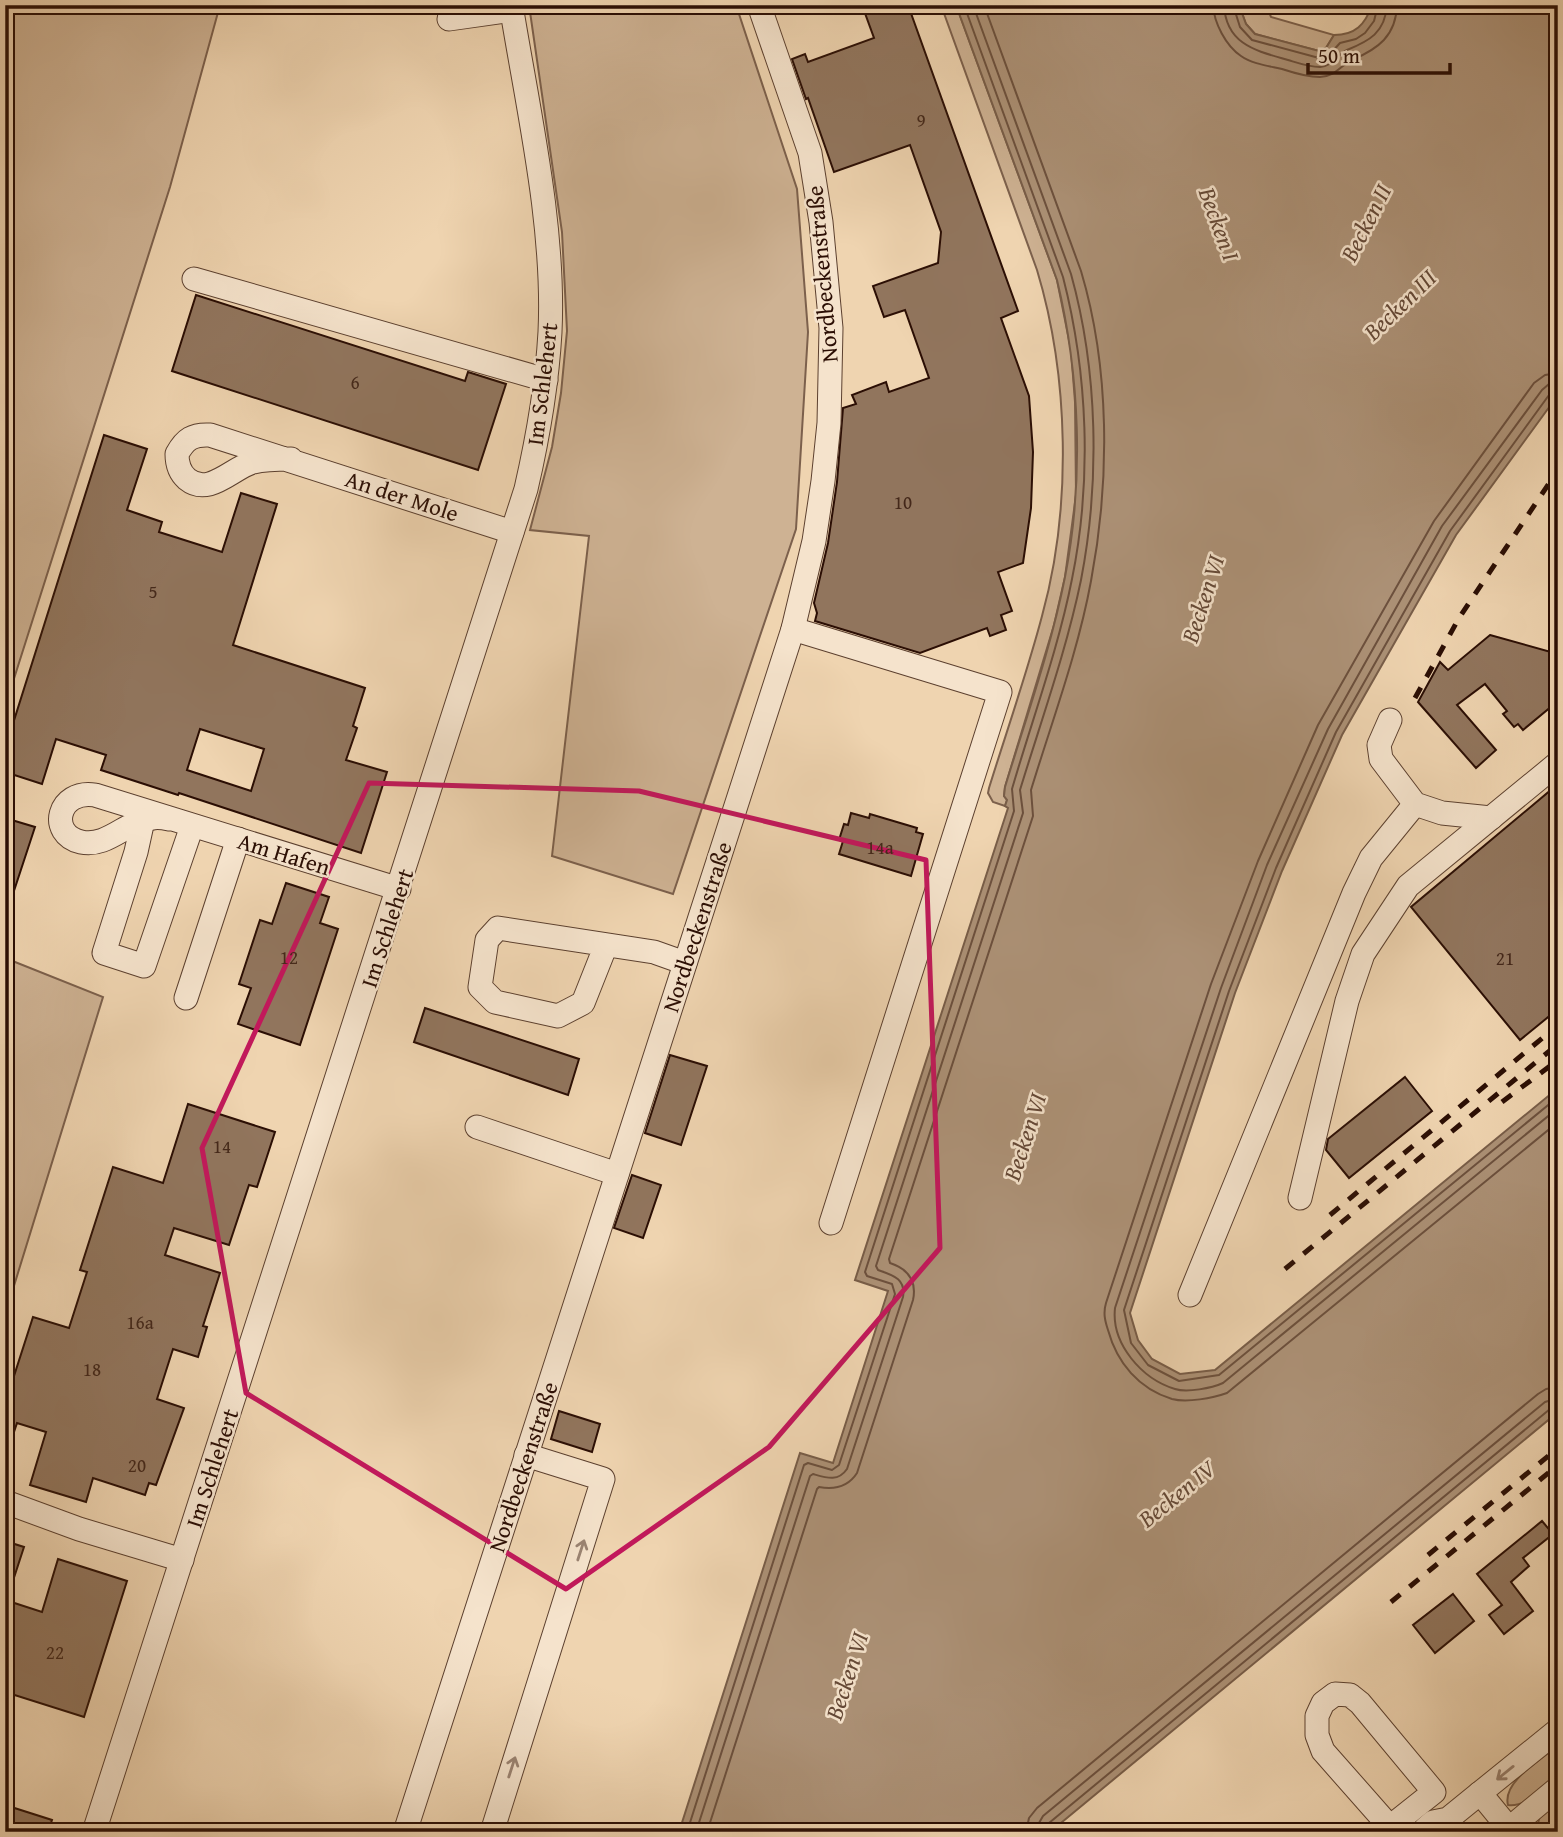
<svg xmlns="http://www.w3.org/2000/svg" width="1563" height="1837" font-family="'Gentium Book Plus',serif">
<rect width="100%" height="100%" fill="#efd4b0"/>
<filter id="stains"><feTurbulence type="fractalNoise" baseFrequency=".00286" numOctaves="4"/><feColorMatrix values="0 0 0 0 .2 0 0 0 0 .09 0 0 0 0 .02 0 0 0 .5 -.17"/></filter>
<radialGradient id="worn" r=".72"><stop offset=".6" stop-color="#630" stop-opacity="0"/><stop offset="1" stop-color="#630" stop-opacity=".3"/></radialGradient>
<g fill="#ceb293" stroke="#7c604c" stroke-width="2">
<path d="M 5,5 L 220,5 L 170,187 L 5,707 Z"/>
<path d="M 529,5 L 736,5 L 797,189 L 808,332 L 796,529 L 673,894 L 552,856 L 589,536 L 530,530 L 552,447 L 561,393 L 567,331 L 562,232 Z"/>
<path d="M 941,5 L 956,5 L 1057,280 L 1071,350 L 1075,402 L 1076,495 L 1065,577 L 1054,625 L 1005,787 L 1004,796 L 1007,800 L 1005,806 L 993,802 L 988,793 L 989,788 C 1007,730 1027,673 1042,616 C 1072,508 1069,376 1037,270 Z"/>
<path d="M 1239,5 L 1266,5 L 1271,17 L 1334,35 L 1326,48 L 1319,51 L 1255,34 L 1246,24 Z"/>
<path d="M 5,958 L 103,997 L 5,1315 Z"/>
<path d="M 1558,1746 L 1558,1776 C 1545,1787 1525,1808 1508,1805 C 1502,1782 1541,1759 1558,1746 Z"/>
<path d="M 1558,1798 L 1558,1832 L 1536,1832 L 1540,1815 Z"/>
</g>
<path fill="#ac9176" stroke="#785d48" stroke-width="2" d="M 956,5 L 1239,5 L 1246,24 L 1255,34 L 1319,51 L 1326,48 L 1334,35 C 1355,35 1365,25 1372,5 L 1558,5 L 1558,395 L 1456,535 L 1342,735 L 1282,871 L 1235,993 L 1130,1313 L 1138,1340 L 1152,1359 L 1180,1374 L 1215,1370 L 1558,1088 L 1558,1412 L 1050,1832 L 679,1832 L 800,1453 L 833,1463 L 888,1291 L 855,1280 L 1008,808 L 1005,806 L 1007,800 L 1004,796 L 1005,787 C 1026,718 1051,648 1065,577 C 1084,480 1080,376 1057,280 Z"/>
<g fill="none" stroke-linecap="round" stroke-linejoin="round">
<g stroke="#6c503d" stroke-width="2">
<path d="M 1213,5 C 1214,23 1226,46 1241,56 C 1252,64 1269,66 1282,69 C 1294,73 1307,77 1320,77 C 1335,77 1341,65 1352,60 C 1378,49 1396,36 1397,5"/>
<path d="M 1224,5 C 1226,45 1257,51 1288,60 C 1298,63 1309,67 1320,67 C 1333,66 1337,55 1347,50 C 1369,41 1385,33 1387,5"/>
<path d="M 1233,5 L 1240,27 L 1252,40 L 1319,58 L 1330,54 L 1340,43 L 1356,39 L 1365,33 L 1374,21 L 1378,5"/>
<path d="M 1558,373 L 1545,375 L 1534,383 L 1434,521 L 1318,725 L 1258,861 L 1211,984 L 1106,1303 C 1103,1313 1105,1321 1108,1330 C 1117,1363 1139,1389 1172,1399 C 1187,1403 1213,1398 1227,1393 L 1558,1122"/>
<path d="M 1558,383 L 1549,384 L 1542,390 L 1442,526 L 1328,729 L 1267,865 L 1221,988 L 1115,1308 C 1111,1344 1142,1379 1175,1389 C 1187,1393 1212,1388 1223,1383 L 1558,1108"/>
<path d="M 1558,392 L 1549,395 L 1450,531 L 1336,732 L 1276,868 L 1229,991 L 1124,1310 L 1131,1343 L 1148,1365 L 1179,1381 L 1219,1375 L 1558,1097"/>
<path d="M 687,1832 L 804,1465 L 808,1463 L 832,1470 L 839,1465 L 895,1294 L 892,1284 L 867,1276 L 865,1272 L 1014,811 L 1012,789 C 1032,720 1058,650 1072,579 C 1092,481 1088,374 1063,277 L 964,5"/>
<path d="M 696,1832 L 810,1476 L 813,1474 C 827,1478 838,1482 847,1469 L 903,1297 C 906,1278 892,1275 878,1270 L 876,1266 L 1023,813 L 1020,790 C 1041,721 1066,652 1081,580 C 1100,482 1098,371 1071,274 L 973,5"/>
<path d="M 707,1832 L 817,1489 L 819,1487 C 835,1490 848,1487 857,1473 L 913,1300 C 917,1281 908,1269 890,1263 L 889,1259 L 1033,816 L 1031,790 C 1052,721 1078,652 1091,581 C 1110,481 1110,368 1081,271 L 984,5"/>
<path d="M 1026,1832 L 1029,1818 L 1037,1808 L 1538,1394 L 1546,1389 L 1558,1387"/>
<path d="M 1037,1832 L 1039,1823 L 1043,1816 L 1545,1402 L 1558,1398"/>
<path d="M 1046,1832 L 1049,1823 L 1550,1409 L 1558,1407"/>
</g>
</g>
<g fill="#91755d" stroke="#2b0e04" stroke-width="2" fill-rule="evenodd">
<path d="M 862,5 L 908,5 L 1018,311 L 1001,318 L 1029,396 L 1033,452 L 1031,508 L 1023,563 L 998,572 L 1012,611 L 1001,615 L 1006,630 L 990,636 L 987,628 L 920,653 L 815,621 L 817,613 L 814,603 L 828,543 L 837,482 L 843,408 L 856,404 L 852,395 L 886,382 L 889,392 L 929,378 L 905,310 L 884,317 L 873,286 L 938,263 L 941,232 L 910,145 L 834,172 L 808,98 L 806,99 L 792,59 L 805,54 L 808,62 L 874,38 Z"/>
<path d="M 196,295 L 465,381 L 468,372 L 506,384 L 478,470 L 172,371 Z"/>
<path d="M 104,435 L 147,449 L 127,510 L 162,522 L 159,532 L 222,552 L 241,493 L 277,504 L 233,645 L 365,688 L 353,726 L 357,728 L 346,760 L 387,772 L 361,853 L 179,793 L 178,795 L 101,770 L 106,755 L 56,739 L 42,784 L 5,772 L 5,749 ZM 200,729 L 264,749 L 251,791 L 187,770 Z"/>
<path d="M 1490,635 L 1558,654 L 1558,701 L 1523,730 L 1518,724 L 1514,727 L 1503,714 L 1507,711 L 1485,684 L 1457,705 L 1496,750 L 1476,768 L 1418,702 L 1440,662 L 1448,670 Z"/>
<path d="M 1558,784 L 1558,1009 L 1520,1040 L 1411,907 Z"/>
<path d="M 851,813 L 869,818 L 870,814 L 917,828 L 916,832 L 923,834 L 911,876 L 839,854 L 843,841 L 839,840 L 844,824 L 848,825 Z"/>
<path d="M 5,818 L 35,827 L 8,909 L 5,909 Z"/>
<path d="M 286,883 L 329,897 L 320,923 L 338,929 L 300,1045 L 238,1024 L 251,988 L 239,984 L 260,920 L 272,924 Z"/>
<path d="M 425,1008 L 579,1059 L 568,1095 L 414,1042 Z"/>
<path d="M 670,1055 L 707,1066 L 681,1145 L 645,1133 Z"/>
<path d="M 1405,1077 L 1432,1111 L 1349,1178 L 1326,1150 L 1328,1139 Z"/>
<path d="M 188,1104 L 275,1132 L 257,1187 L 249,1185 L 229,1245 L 174,1228 L 165,1255 L 220,1273 L 203,1326 L 207,1327 L 198,1357 L 173,1349 L 157,1399 L 184,1408 L 156,1485 L 149,1483 L 145,1495 L 93,1478 L 86,1502 L 30,1485 L 46,1432 L 17,1423 L 8,1450 L 5,1449 L 5,1404 L 33,1317 L 69,1328 L 87,1272 L 80,1270 L 113,1167 L 163,1183 Z"/>
<path d="M 632,1175 L 661,1185 L 643,1238 L 614,1228 Z"/>
<path d="M 559,1411 L 600,1424 L 592,1452 L 551,1439 Z"/>
<path d="M 1542,1521 L 1553,1534 L 1523,1558 L 1529,1566 L 1511,1582 L 1533,1611 L 1504,1634 L 1489,1615 L 1502,1605 L 1477,1574 Z"/>
<path d="M 5,1541 L 24,1547 L 8,1596 L 5,1595 Z"/>
<path d="M 58,1559 L 127,1581 L 84,1717 L 5,1692 L 5,1600 L 42,1612 Z"/>
<path d="M 1453,1594 L 1474,1621 L 1435,1653 L 1413,1625 Z"/>
<path d="M 5,1805 L 52,1820 L 48,1832 L 5,1832 Z"/>
</g>
<g fill="none" stroke-linecap="round" stroke-linejoin="round">
<g stroke="#5c402f" stroke-width="25">
<g id="minor">
<path d="M 449,19 L 512,10"/>
<path d="M 194,279 L 546,380"/>
<path d="M 291,459 C 278,459 265,459 253,462 C 232,468 209,497 187,479 C 179,472 177,464 177,454 C 185,439 193,434 210,435 L 512,532"/>
<path d="M 793,629 L 1000,692 L 831,1223"/>
<path d="M 1390,720 L 1379,745 L 1381,759 L 1415,804 L 1442,813 L 1491,818"/>
<path d="M 169,819 C 164,818 158,817 153,818 C 127,820 108,848 81,842 C 47,834 58,789 95,795 L 399,889"/>
<path d="M 143,820 L 136,852 L 104,953 L 144,966 L 192,826"/>
<path d="M 606,945 L 583,1003 L 558,1016 L 495,1002 L 480,987 L 487,940 L 498,928 L 654,952 L 685,963"/>
<path d="M 186,998 L 238,839"/>
<path d="M 477,1127 L 617,1174"/>
<path d="M 1300,1198 L 1347,1001 L 1363,954 L 1408,886 L 1558,763"/>
<path d="M 1190,1295 L 1354,893 L 1371,858 L 1415,804"/>
<path d="M 11,1504 L 79,1529 L 182,1560"/>
<path d="M 1425,1829 L 1433,1822 L 1448,1819 L 1480,1793"/>
<path d="M 94,1832 L 526,489 C 538,437 547,386 550,332 C 555,226 528,110 511,5"/>
<path d="M 405,1832 L 793,629 L 814,541 L 823,481 L 829,423 L 831,328 L 821,222 L 810,153 L 759,5"/>
<path d="M 492,1832 L 603,1479 L 526,1455"/>
<path d="M 1390,1832 L 1390,1827 L 1323,1751 L 1317,1735 L 1317,1716 L 1323,1703 L 1335,1694 L 1350,1695 L 1360,1703 L 1434,1792 L 1390,1827"/>
<path d="M 1505,1832 L 1558,1788"/>
<path d="M 1512,1832 L 1480,1793 L 1558,1730"/>
</g>
</g>
<use href="#minor" stroke="#f5e3cc" stroke-width="23"/>
<g stroke="#2b0e04" stroke-width="5" stroke-dasharray="12 12" stroke-linecap="butt">
<path d="M 1415,698 L 1459,618 L 1558,470"/>
<path d="M 1502,1102 L 1558,1060"/>
<path d="M 1330,1215 L 1558,1025"/>
<path d="M 1285,1269 L 1558,1044"/>
<path d="M 1428,1555 L 1558,1448"/>
<path d="M 1391,1602 L 1558,1465"/>
</g>
</g>
<defs><path id="oneway-shaft" d="M-6 0H5M1.5-3L5.5 0L1.5 3" fill="none" stroke-width="1.6" stroke-linecap="round" stroke-linejoin="round" transform="scale(1.75)"/></defs>
<g stroke="#9a8372">
<use href="#oneway-shaft" transform="translate(581 1550) rotate(-72)"/>
<use href="#oneway-shaft" transform="translate(512 1767) rotate(-72)"/>
<use href="#oneway-shaft" transform="translate(1505 1773) rotate(141)"/>
</g>
<path fill="none" stroke="#c2185b" stroke-width="5" stroke-linejoin="round" d="M 369,783 L 639,791 L 926,860 L 940,1248 L 769,1447 L 566,1589 L 246,1393 L 202,1148 Z"/>
<g text-anchor="middle" stroke-width="5" stroke-linejoin="round" paint-order="stroke">
<g font-size="19" fill="#44281a">
<text x="921" y="127">9</text>
<text x="355" y="389">6</text>
<text x="903" y="509">10</text>
<text x="153" y="598">5</text>
<text x="880" y="854">14a</text>
<text x="289" y="964">12</text>
<text x="1505" y="965">21</text>
<text x="222" y="1153">14</text>
<text x="140" y="1329">16a</text>
<text x="92" y="1376">18</text>
<text x="137" y="1472">20</text>
<text x="55" y="1659">22</text>
</g>
<g font-size="23" fill="#2b0e04" stroke="#f5e3cc">
<text transform="translate(822 274) rotate(-95)" y="8">Nordbeckenstraße</text>
<text transform="translate(542 384) rotate(-83)" y="8">Im Schlehert</text>
<text transform="translate(402 496) rotate(18)" y="8">An der Mole</text>
<text transform="translate(284 854) rotate(17)" y="8">Am Hafen</text>
<text transform="translate(697 927) rotate(-72)" y="8">Nordbeckenstraße</text>
<text transform="translate(387 928) rotate(-72)" y="8">Im Schlehert</text>
<text transform="translate(523 1467) rotate(-72)" y="8">Nordbeckenstraße</text>
<text transform="translate(212 1468) rotate(-72)" y="8">Im Schlehert</text>
</g>
<g font-size="24" font-style="italic" fill="#654937" stroke="#f5e3cc">
<text transform="translate(1366 223) rotate(-63)" y="8">Becken II</text>
<text transform="translate(1219 224) rotate(70)" y="8">Becken I</text>
<text transform="translate(1400 305) rotate(-44)" y="8">Becken III</text>
<text transform="translate(1203 599) rotate(-72)" y="8">Becken VI</text>
<text transform="translate(1025 1137) rotate(-72)" y="8">Becken VI</text>
<text transform="translate(1177 1494) rotate(-39)" y="8">Becken IV</text>
<text transform="translate(847 1676) rotate(-72)" y="8">Becken VI</text>
</g>
</g>
<rect width="1563" height="1837" fill="none" stroke="#efd4b0" stroke-width="28"/>
<rect x="7" y="7" width="1549" height="1823" fill="none" stroke="#2b0e04" stroke-width="3.5"/>
<rect x="14" y="14" width="1535" height="1809" fill="none" stroke="#2b0e04" stroke-width="2"/>
<path d="M1308 63v10h142v-10" fill="none" stroke="#2b0e04" stroke-width="3.5"/>
<text x="1318" y="63" font-size="21" fill="#2b0e04" stroke="#f5e3cc" stroke-width="5" paint-order="stroke">50 m</text>
<rect width="100%" height="100%" filter="url(#stains)"/>
<rect width="100%" height="100%" fill="url(#worn)"/>
</svg>
